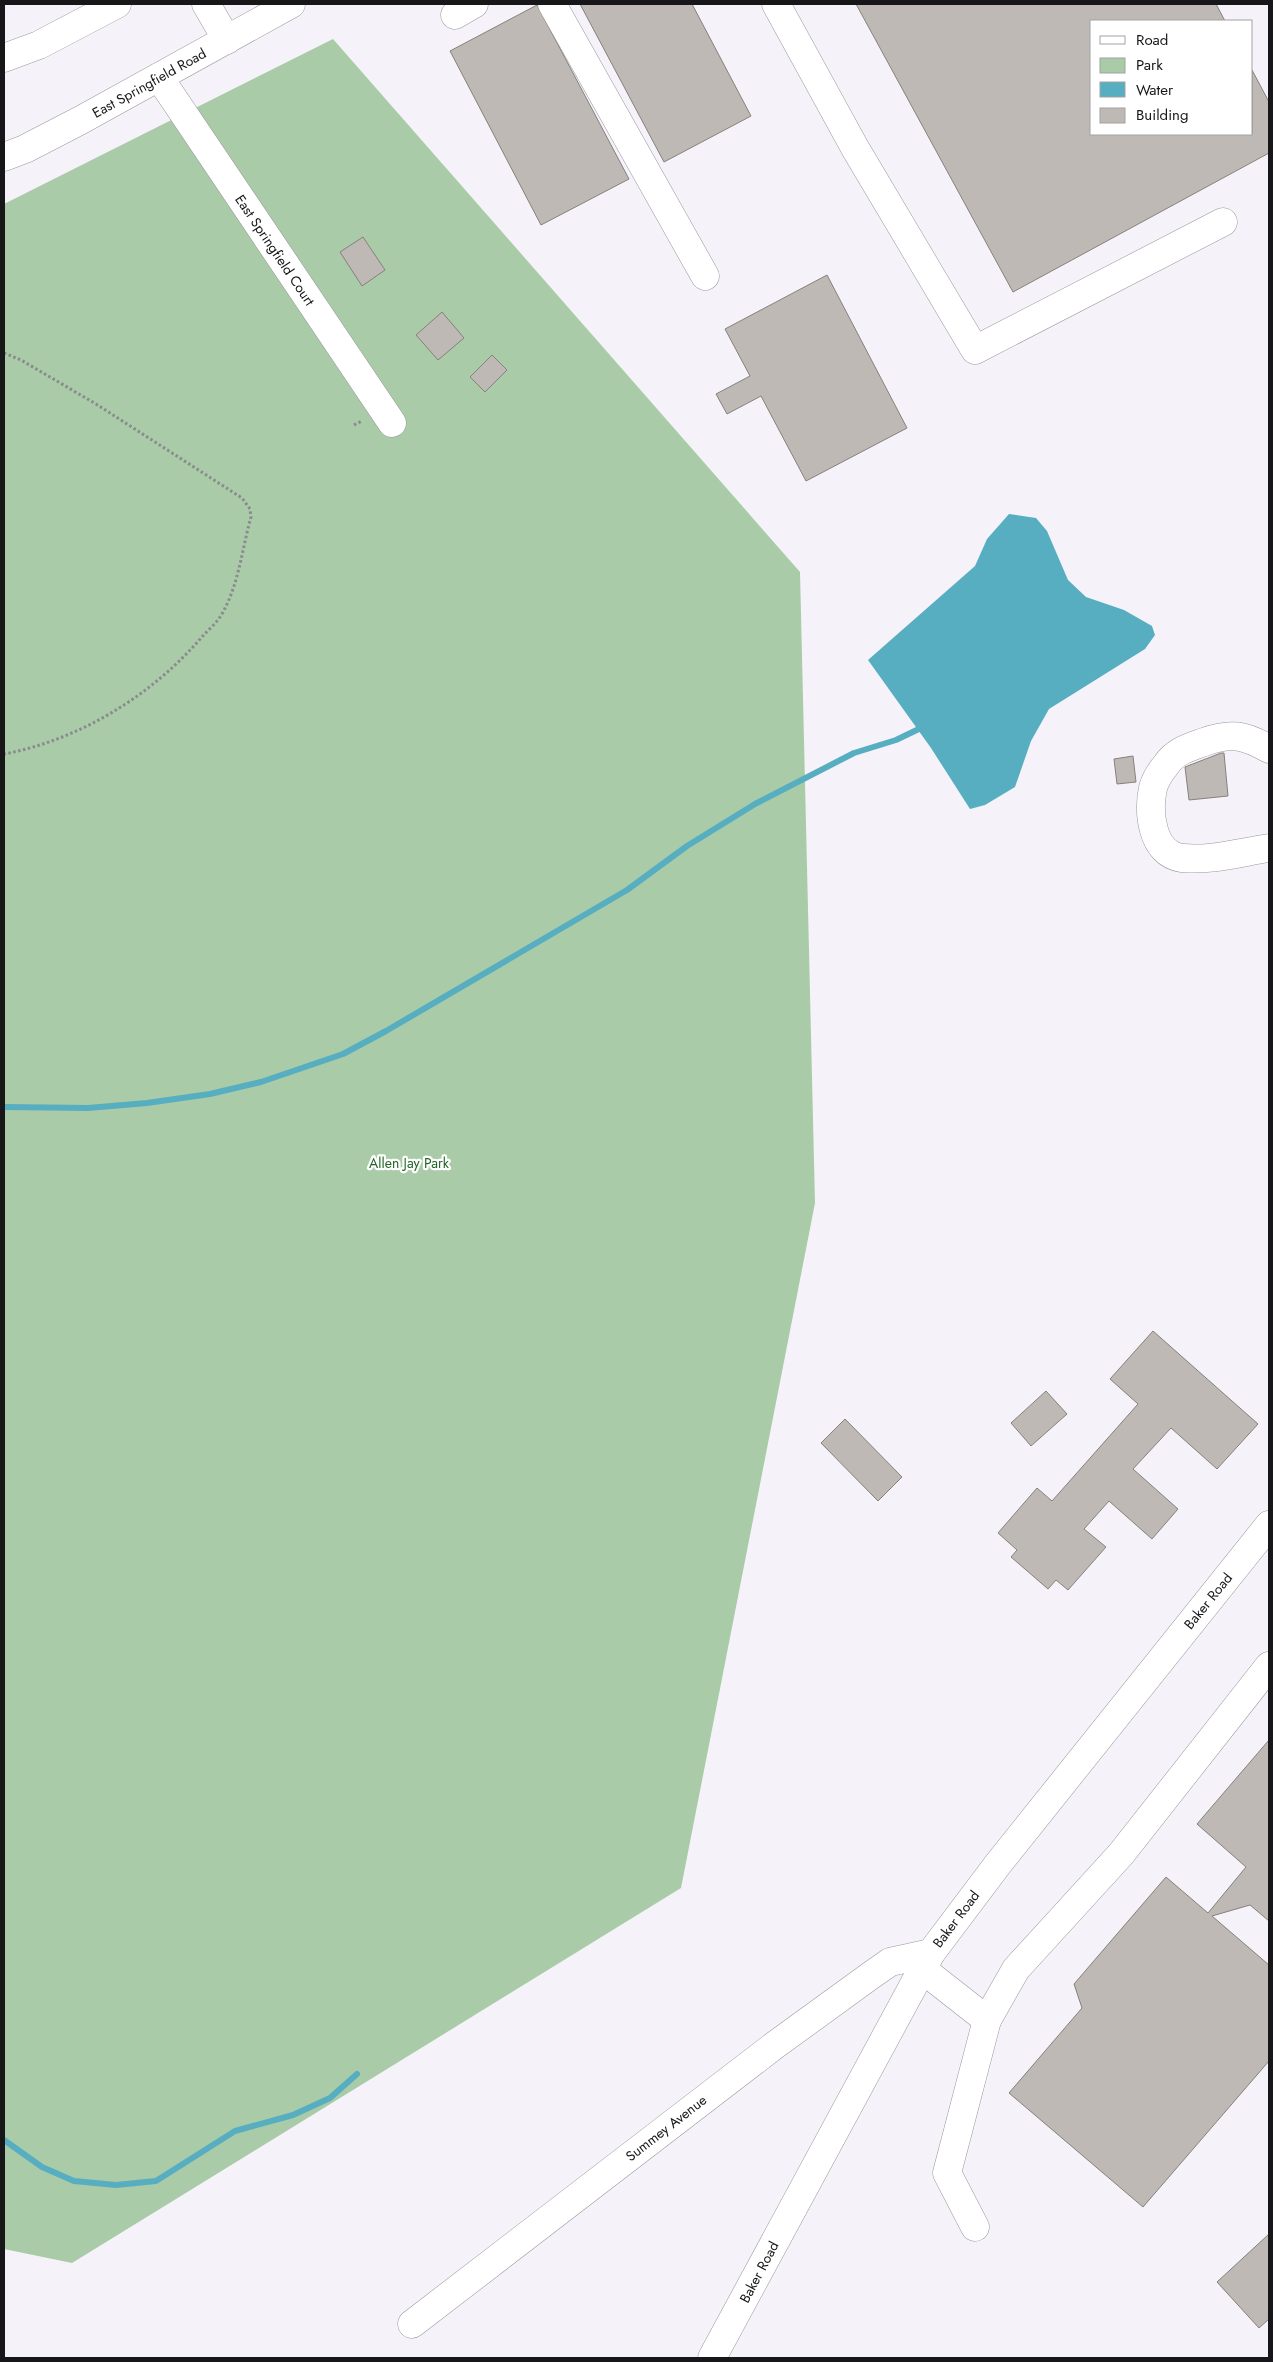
<svg xmlns="http://www.w3.org/2000/svg" width="1273" height="2362" font-family="Jost,sans-serif">
<rect width="100%" height="100%" fill="#f5f3f9"/>
<path fill="#a9cba8" d="M 333,39 L 800,572 L 815,1203 L 681,1888 L 72,2263 L 4,2249 L 4,204 Z"/>
<path fill="#57aec1" d="M 1009,514 L 1036,518 L 1047,531 L 1068,580 L 1086,597 L 1124,610 L 1152,626 L 1155,635 L 1145,649 L 1049,709 L 1031,741 L 1015,787 L 985,805 L 970,809 L 931,748 L 868,660 L 975,566 L 987,539 Z"/>
<g fill="none" stroke-linecap="round" stroke-linejoin="round">
<g stroke="#57aec1" stroke-width="6">
<path d="M 4,1107 L 88,1108 L 147,1103 L 210,1094 L 261,1082 L 343,1054 L 386,1031 L 627,890 L 687,846 L 755,804 L 854,753 L 896,740 L 923,727"/>
<path d="M 4,2140 L 42,2167 L 74,2181 L 116,2185 L 156,2181 L 235,2131 L 293,2115 L 330,2098 L 357,2074"/>
</g>
</g>
<g fill="#beb9b4" stroke="#85817c">
<path d="M 580,4 L 692,4 L 751,116 L 664,162 Z"/>
<path d="M 856,4 L 1216,4 L 1225,21 L 1092,21 L 1092,134 L 1252,134 L 1252,70 L 1269,102 L 1269,153 L 1013,292 Z"/>
<path d="M 537,5 L 629,179 L 541,225 L 450,51 Z"/>
<path d="M 363,237 L 385,270 L 362,286 L 340,252 Z"/>
<path d="M 827,275 L 907,428 L 806,481 L 761,396 L 727,414 L 716,394 L 750,376 L 725,329 Z"/>
<path d="M 442,312 L 464,338 L 438,360 L 416,335 Z"/>
<path d="M 492,355 L 507,370 L 485,392 L 470,377 Z"/>
<path d="M 1221,753 L 1224,753 L 1228,796 L 1189,800 L 1185,767 Z"/>
<path d="M 1133,756 L 1136,782 L 1117,784 L 1114,759 Z"/>
<path d="M 1153,1331 L 1258,1424 L 1217,1469 L 1171,1428 L 1133,1469 L 1178,1509 L 1152,1539 L 1109,1501 L 1084,1529 L 1106,1547 L 1068,1590 L 1056,1580 L 1048,1589 L 1011,1557 L 1017,1550 L 998,1533 L 1037,1488 L 1052,1501 L 1138,1404 L 1110,1379 Z"/>
<path d="M 1046,1391 L 1067,1414 L 1031,1446 L 1011,1423 Z"/>
<path d="M 845,1419 L 902,1477 L 878,1501 L 821,1443 Z"/>
<path d="M 1269,1740 L 1269,1921 L 1250,1905 L 1212,1916 L 1269,1965 L 1269,2061 L 1143,2207 L 1009,2093 L 1082,2008 L 1074,1984 L 1166,1877 L 1208,1913 L 1246,1867 L 1197,1824 Z"/>
<path d="M 1269,2234 L 1269,2319 L 1259,2328 L 1217,2282 Z"/>
</g>
<g fill="none" stroke-linecap="round" stroke-linejoin="round">
<g stroke="#9a989d" stroke-width="29">
<g id="minor">
<path d="M 206,4 L 227,40"/>
<path d="M 552,4 L 705,276"/>
<path d="M 776,4 L 855,148 L 975,350 L 1223,222"/>
<path d="M 455,15 L 474,4"/>
<path d="M 4,58 L 39,45 L 117,4"/>
<path d="M 159,77 L 392,423"/>
<path d="M 4,157 L 25,149 L 81,120 L 291,4"/>
<path d="M 1269,749 C 1245,735 1231,732 1204,742 C 1190,747 1175,751 1166,765 C 1161,771 1155,781 1153,788 C 1148,811 1151,854 1182,858 C 1210,861 1242,852 1269,848"/>
<path d="M 922,1969 L 987,2020"/>
<path d="M 975,2227 L 947,2173 L 987,2020 L 1016,1969 L 1121,1854 L 1269,1666"/>
<path d="M 412,2324 L 775,2045 L 870,1976 L 890,1962 L 931,1953"/>
<path d="M 712,2358 L 931,1953 L 998,1864 L 1269,1525"/>
</g>
</g>
<g stroke="#8b8a8e" stroke-width="3" stroke-dasharray="2.5 2.5" stroke-linecap="butt">
<path d="M 4,353 L 21,360 L 96,404 L 242,498 L 250,509 L 251,517 C 242,549 239,583 223,612 C 218,622 208,630 201,638 C 151,696 79,740 4,754"/>
<path d="M 354,425 L 362,421"/>
</g>
<use href="#minor" stroke="#fff" stroke-width="28"/>
</g>
<g text-anchor="middle" stroke-width="4.5" stroke-linejoin="round" paint-order="stroke">
<g font-size="14" fill="#171618" stroke="#fff">
<text transform="translate(149 83) rotate(-29)" y="5">East Springfield Road</text>
<text transform="translate(275 250) rotate(56)" y="5">East Springfield Court</text>
<text transform="translate(1208 1601) rotate(-51)" y="5">Baker Road</text>
<text transform="translate(956 1919) rotate(-53)" y="5">Baker Road</text>
<text transform="translate(666 2128) rotate(-38)" y="5">Summey Avenue</text>
<text transform="translate(759 2272) rotate(-62)" y="5">Baker Road</text>
</g>
<g font-size="14" fill="#226526" stroke="#fff">
<text x="409" y="1168">Allen Jay Park</text>
</g>
</g>
<rect width="1273" height="2362" fill="none" stroke="#171618" stroke-width="10"/>
<rect x="1090" y="20" width="162" height="115" fill="#ffffff" stroke="#a2a2a3"/>
<rect x="1100" y="36" width="25" height="8" fill="#ffffff" stroke="#a2a2a3"/>
<text x="1136" y="45" font-size="15" fill="#171618">Road</text>
<rect x="1100" y="58" width="25" height="15" fill="#a9cba8" stroke="#a2a2a3"/>
<text x="1136" y="70" font-size="15" fill="#171618">Park</text>
<rect x="1100" y="82" width="25" height="15" fill="#57aec1" stroke="#a2a2a3"/>
<text x="1136" y="95" font-size="15" fill="#171618">Water</text>
<rect x="1100" y="108" width="25" height="15" fill="#beb9b4" stroke="#a2a2a3"/>
<text x="1136" y="120" font-size="15" fill="#171618">Building</text>
</svg>
